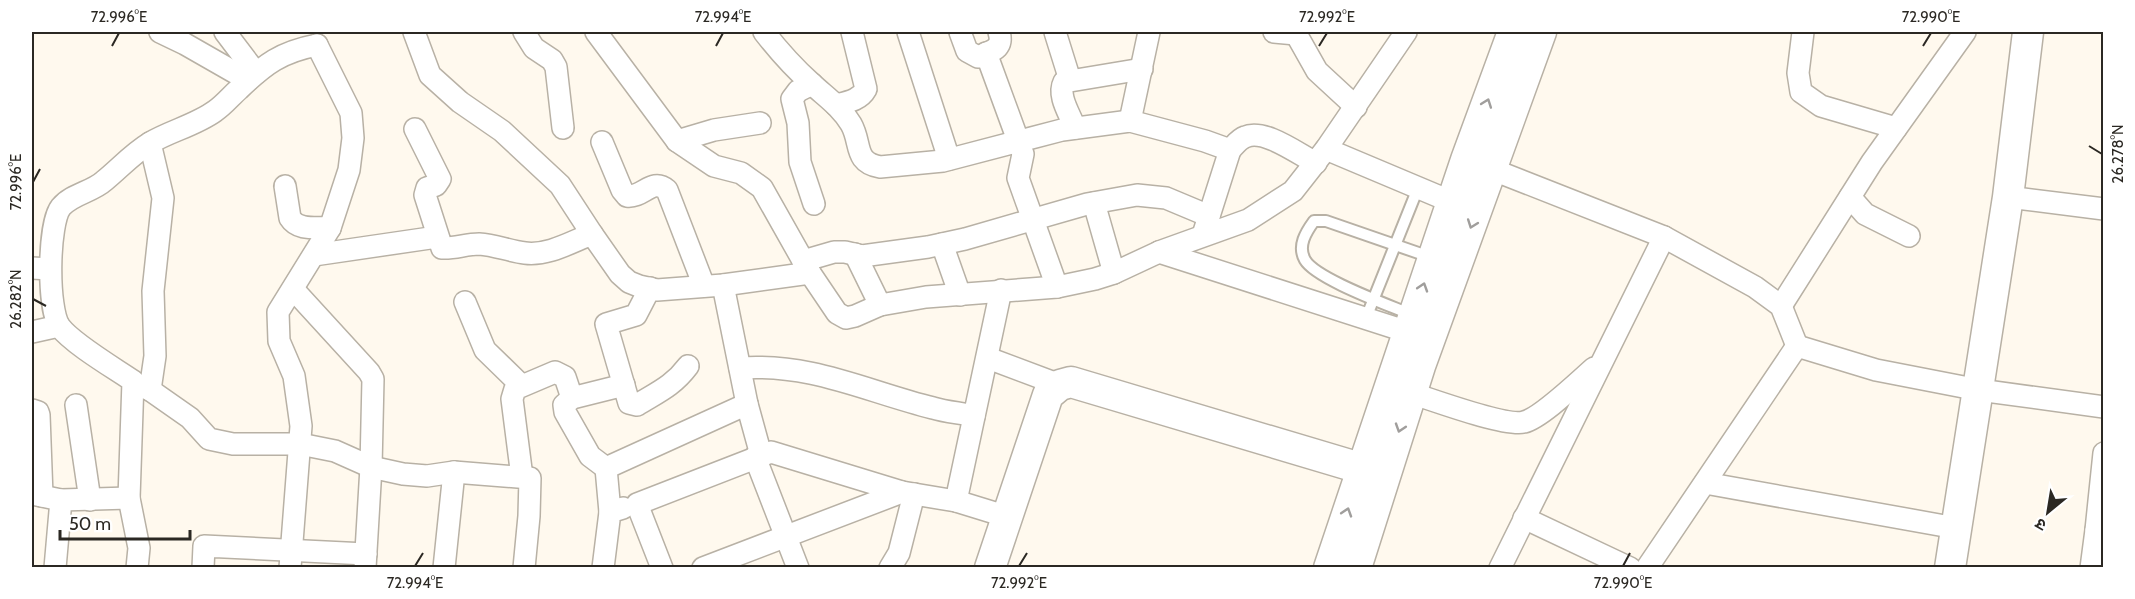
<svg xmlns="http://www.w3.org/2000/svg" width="2135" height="599" font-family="Cabin,'Noto Sans Devanagari',sans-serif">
<rect width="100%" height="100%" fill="#fff9ee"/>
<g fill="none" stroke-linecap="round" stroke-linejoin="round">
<g stroke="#b8b1a5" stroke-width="14">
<g id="lane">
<path d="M 1412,315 C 1389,305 1316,279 1305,260 C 1297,246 1306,232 1314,221 L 1326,221 L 1433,258"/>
<path d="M 1366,318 L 1418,188"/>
</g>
</g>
<g stroke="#b8b1a5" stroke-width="24">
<g id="street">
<path d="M 160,32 L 185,44 L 248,80"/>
<path d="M 225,32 L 256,73"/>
<path d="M 414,32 L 430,75 L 460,102 L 502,131 L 560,185 L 592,234 L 620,274 L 629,282 L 639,286 L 657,290 L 723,285 L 810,273"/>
<path d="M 524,32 L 534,48 L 552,60 L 556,67 L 563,128"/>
<path d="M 596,32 L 677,141 L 714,166 L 741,173 L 762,188 L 810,273 L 837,313 L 846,318 L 855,316 L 880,305 L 926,297 L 1057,287 L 1095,279 L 1114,273 L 1159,252 L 1248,220 L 1293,191 L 1326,149 L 1406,32"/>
<path d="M 764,32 C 778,50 794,68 812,84 C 826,97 841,107 851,124 C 862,143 853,162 880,167 L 943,161 L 1062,130 L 1130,121 L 1205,141 L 1230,150 L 1203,235"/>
<path d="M 908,32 L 949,159"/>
<path d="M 960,32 L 967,51 L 978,57 C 992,51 1004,49 999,32"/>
<path d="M 1055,32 L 1070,80"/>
<path d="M 1274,32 L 1296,34"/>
<path d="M 1295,32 L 1317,71 L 1356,107"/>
<path d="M 1803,32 L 1798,73 L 1801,92 L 1821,106 L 1896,128"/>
<path d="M 986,53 L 1023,154 L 1018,178 L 1057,287"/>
<path d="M 812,84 L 798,91 L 792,99 L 798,123 L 800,162 L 814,204"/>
<path d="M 836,105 C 848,102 860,100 866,89 L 852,32"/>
<path d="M 1130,121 L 1149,32"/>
<path d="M 1075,128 C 1070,114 1057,96 1064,82 L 1142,69"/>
<path d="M 415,129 L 440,179 L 436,185 L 427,188 L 425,195 L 442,248 C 454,249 466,244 479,244 C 495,245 509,251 525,253 C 548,256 571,242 592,234"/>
<path d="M 677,141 L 714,130 L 760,123"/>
<path d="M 602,142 L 622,190 L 627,196 C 643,198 652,177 667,190 L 704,286"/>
<path d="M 1326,149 L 1452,202"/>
<path d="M 1230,150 C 1234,146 1239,139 1245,137 C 1264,128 1298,154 1316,163"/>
<path d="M 1491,169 L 1664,237 L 1755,287 L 1781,306 L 1797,346"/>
<path d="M 285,186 L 290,218 C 298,231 317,227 330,228"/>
<path d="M 1850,197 L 1865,214 L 1909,236"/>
<path d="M 2008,197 L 2104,209"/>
<path d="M 1094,203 L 1114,273"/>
<path d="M 942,244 L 960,295"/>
<path d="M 1159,252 L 1408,332"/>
<path d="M 855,254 L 880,305"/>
<path d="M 314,255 L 437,237"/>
<path d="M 803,261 L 834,252 L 845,252 L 862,256 L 928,247 L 965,239 L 1087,204 L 1137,195 L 1166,198 L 1209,216"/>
<path d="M 32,268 L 50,269"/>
<path d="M 723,285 L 747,404 L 761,455"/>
<path d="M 650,288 L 636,315 L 606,324 L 629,403 L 637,405 C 658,392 673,386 688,366"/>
<path d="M 293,289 L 369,372 L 373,379 L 371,467 L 365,568"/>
<path d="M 465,302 L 485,350 L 521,385"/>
<path d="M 1781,306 L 1872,162 L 1965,32"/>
<path d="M 32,332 L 59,326"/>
<path d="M 988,358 L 1060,385"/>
<path d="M 740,368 C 812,363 865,391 933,408 C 946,412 961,413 974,416"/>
<path d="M 139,385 L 150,390 L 155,356 L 153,291 L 163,198 L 150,143"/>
<path d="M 150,390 L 190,418 L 209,439 L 233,444 L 300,444 L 335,451 L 371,467 L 403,474 L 427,476 L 454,472 L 530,478 L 529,516 L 524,568"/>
<path d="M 1411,393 C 1433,400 1506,427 1524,422 C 1541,418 1579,381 1594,368"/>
<path d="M 76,405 L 90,500"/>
<path d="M 32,410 L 38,412 L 39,415 L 42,496"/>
<path d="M 2104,453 L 2096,530 L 2104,531"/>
<path d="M 755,457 L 798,568"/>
<path d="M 606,468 L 590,456 L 565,412 L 564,405 L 572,398 L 624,385"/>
<path d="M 522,477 L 512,399 L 515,389 L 555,372 L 565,377 L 572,398"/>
<path d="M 1705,483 L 1956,528"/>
<path d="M 32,494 L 61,500 L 129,498"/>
<path d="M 956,501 L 1001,290"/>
<path d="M 610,512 L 606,468 L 747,404"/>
<path d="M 1524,518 L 1630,568"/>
<path d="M 55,568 L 61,500"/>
<path d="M 137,568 L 139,548 L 129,498 L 133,381 C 114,368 73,344 60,327 C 47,310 48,223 61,207 C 72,194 92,192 104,181 C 120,168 132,154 150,143 C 170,131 196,125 215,111 C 224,105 231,96 239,89 C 265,64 281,52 317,45"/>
<path d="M 203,568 L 204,546 L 366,554"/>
<path d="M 290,568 L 301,426 L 294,376 L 279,341 L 278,312 L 330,228 L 349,170 L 353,138 L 351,113 L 317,45"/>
<path d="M 444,568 L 454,472"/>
<path d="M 603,568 L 610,512 L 623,508"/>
<path d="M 662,568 L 637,504 L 771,452 L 902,492 L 956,501 L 1008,517"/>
<path d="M 703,568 L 902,492"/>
<path d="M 890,568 L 899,553 L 914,494"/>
<path d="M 1500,568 L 1664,237"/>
<path d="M 1647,568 L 1797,346 L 1876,370 L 1979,390 L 2104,407"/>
<path d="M 2091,568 L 2096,530"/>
</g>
</g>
<g stroke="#b8b1a5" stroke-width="33">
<g id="secondary">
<path d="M 990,568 L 1048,395 L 1060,385 L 1071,382 L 1380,474"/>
<path d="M 1329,568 L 1466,160 L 1513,32"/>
<path d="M 1356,568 L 1420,366 L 1541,32"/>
<path d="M 1950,568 L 2008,197 L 2028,32"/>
</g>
</g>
<use href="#lane" stroke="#fff" stroke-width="10"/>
<use href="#street" stroke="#fff" stroke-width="21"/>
<use href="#secondary" stroke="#fff" stroke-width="30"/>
</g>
<defs><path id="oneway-chevron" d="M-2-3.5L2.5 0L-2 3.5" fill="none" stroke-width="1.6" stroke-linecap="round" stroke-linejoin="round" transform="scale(1.5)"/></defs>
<g stroke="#a09e9c">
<use href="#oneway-chevron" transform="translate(1487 103) rotate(-70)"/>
<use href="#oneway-chevron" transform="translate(1472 224) rotate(110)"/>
<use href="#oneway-chevron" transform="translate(1423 287) rotate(-72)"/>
<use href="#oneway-chevron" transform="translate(1400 428) rotate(108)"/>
<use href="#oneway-chevron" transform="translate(1347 512) rotate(-72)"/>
</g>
<path fill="none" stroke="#2b2823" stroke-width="2" d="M 112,46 L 119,33M 716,46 L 723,33M 1319,46 L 1327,33M 1923,46 L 1931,33M 2089,146 L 2102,154M 33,182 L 40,169M 33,299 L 46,306M 415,566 L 423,553M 1019,566 L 1027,553M 1623,566 L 1630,553"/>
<rect width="2135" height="599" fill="none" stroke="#ffffff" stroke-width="66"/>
<g transform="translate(2048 512) rotate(210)" stroke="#ffffff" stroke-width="4.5" paint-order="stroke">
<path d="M0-4.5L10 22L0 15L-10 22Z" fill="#2b2823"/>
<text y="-9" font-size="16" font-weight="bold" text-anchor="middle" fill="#2b2823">उ</text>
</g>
<path d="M60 530v9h130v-9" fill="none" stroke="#2b2823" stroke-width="3"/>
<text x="69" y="530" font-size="18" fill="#2b2823" stroke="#ffffff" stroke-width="4.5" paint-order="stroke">50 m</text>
<rect x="33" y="33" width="2069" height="533" fill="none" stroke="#2b2823" stroke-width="2"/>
<g font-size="15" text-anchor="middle" fill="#2b2823">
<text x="119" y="22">72.996°E</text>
<text x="723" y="22">72.994°E</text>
<text x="1327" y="22">72.992°E</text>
<text x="1931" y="22">72.990°E</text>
<text transform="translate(2118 154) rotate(-90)" y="5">26.278°N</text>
<text transform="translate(16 182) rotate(-90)" y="5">72.996°E</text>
<text transform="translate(16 299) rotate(-90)" y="5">26.282°N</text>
<text x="415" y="588">72.994°E</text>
<text x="1019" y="588">72.992°E</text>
<text x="1623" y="588">72.990°E</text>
</g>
</svg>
